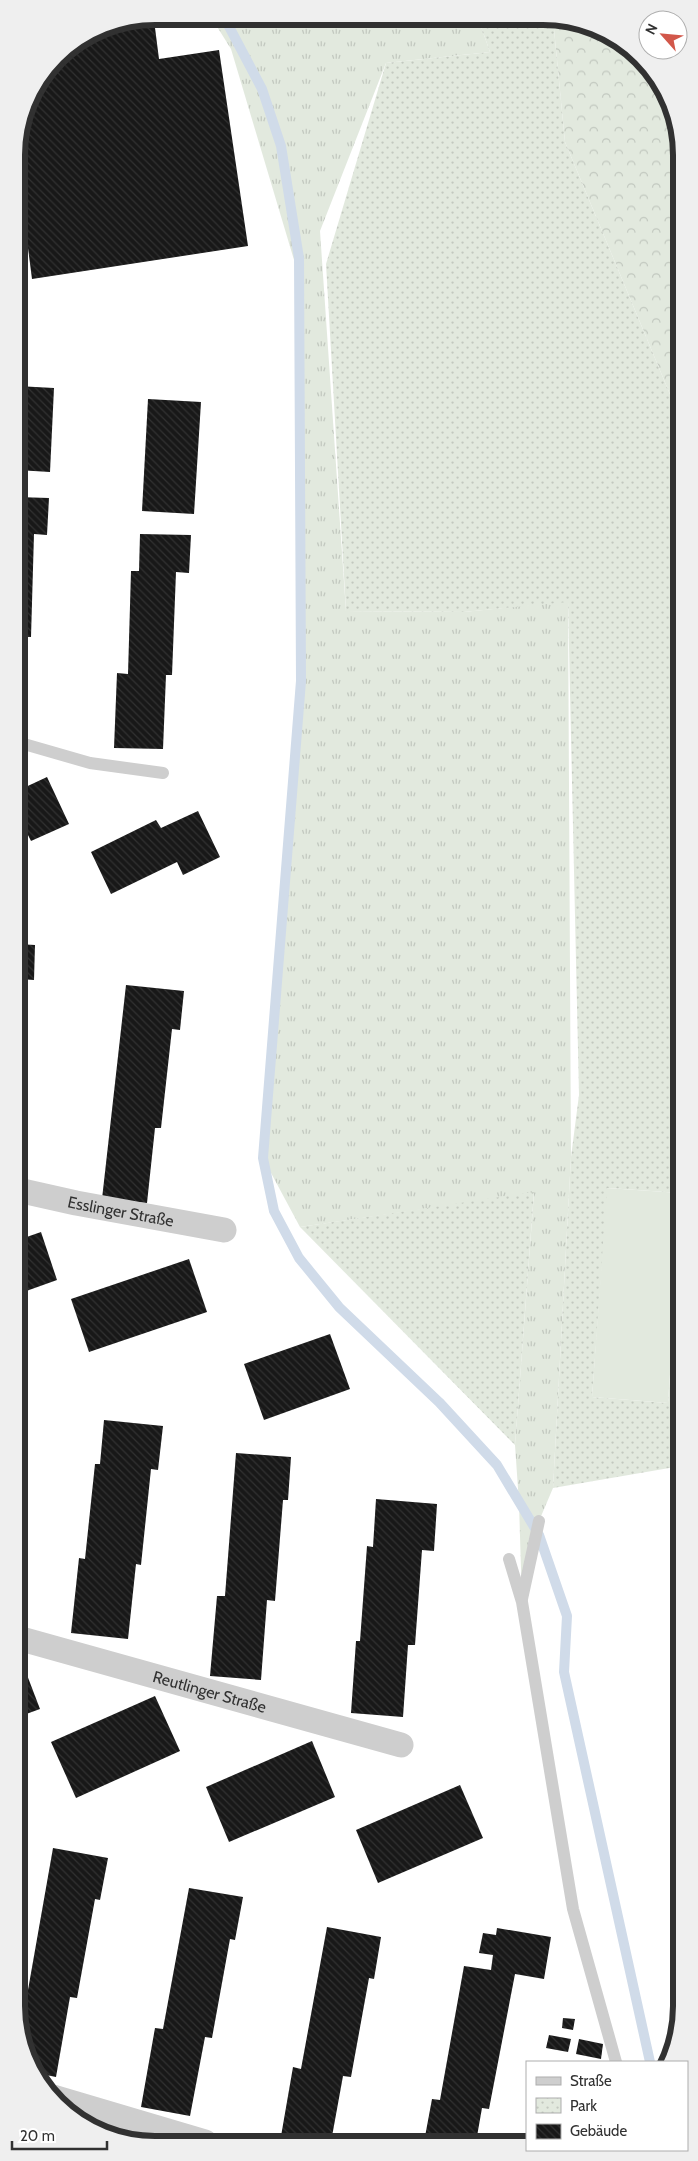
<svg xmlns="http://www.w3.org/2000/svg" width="698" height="2161" font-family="Cabin,sans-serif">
<defs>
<pattern id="grass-tufts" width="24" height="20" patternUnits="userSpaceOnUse" patternTransform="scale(1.25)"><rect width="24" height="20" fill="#e2e9de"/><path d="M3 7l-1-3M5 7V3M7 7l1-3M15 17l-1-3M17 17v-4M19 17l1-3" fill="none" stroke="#c2c8bf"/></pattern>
<pattern id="forest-crowns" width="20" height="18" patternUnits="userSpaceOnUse" patternTransform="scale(1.25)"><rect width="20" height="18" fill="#e2e9de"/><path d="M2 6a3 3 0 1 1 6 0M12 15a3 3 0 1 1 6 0" fill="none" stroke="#c2c8bf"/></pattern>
<pattern id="park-dots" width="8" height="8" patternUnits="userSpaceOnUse" patternTransform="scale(1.25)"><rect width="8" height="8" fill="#e2e9de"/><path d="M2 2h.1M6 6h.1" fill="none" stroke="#c2c8bf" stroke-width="1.8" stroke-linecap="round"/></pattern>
<pattern id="building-back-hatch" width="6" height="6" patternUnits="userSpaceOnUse" patternTransform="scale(1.25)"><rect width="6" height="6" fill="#181818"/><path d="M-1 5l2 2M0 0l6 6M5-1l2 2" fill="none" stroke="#313131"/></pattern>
</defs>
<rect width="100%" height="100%" fill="#fff"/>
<path fill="url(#grass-tufts)" d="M 211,17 L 478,18 L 490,52 L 386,63 L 320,231 L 346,611 L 464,612 L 568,601 L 571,1157 L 553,1488 L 539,1521 L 522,1602 L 519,1503 L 515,1445 L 534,1193 L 300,1227 L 263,1158 L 301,681 L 300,280 L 231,49 Z"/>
<path fill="url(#forest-crowns)" d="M 553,19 L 571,19 L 641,57 L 679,128 L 679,416 L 565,142 Z"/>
<g fill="url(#park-dots)">
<path d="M 478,18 L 553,19 L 565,142 L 679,416 L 680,1193 L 608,1188 L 592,1397 L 668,1403 L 680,1229 L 681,1466 L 553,1488 L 571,1157 L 579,1095 L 568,602 L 464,612 L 346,611 L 326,264 L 386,63 L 490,52 Z"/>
<path d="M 534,1192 L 515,1445 L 300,1227 Z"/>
</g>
<path fill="#e2e9de" d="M 607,1188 L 680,1193 L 680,1229 L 668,1403 L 592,1397 Z"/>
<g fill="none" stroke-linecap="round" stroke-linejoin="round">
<path stroke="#d0dbe9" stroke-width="10" d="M 224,17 L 262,89 L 281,146 L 299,258 L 301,681 L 263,1158 L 274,1211 L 299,1258 L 339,1307 L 439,1402 L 497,1465 L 539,1535 L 567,1616 L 564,1672 L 650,2062"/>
</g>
<g fill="url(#building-back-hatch)">
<path d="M 154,20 L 159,59 L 219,50 L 248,246 L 32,279 L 28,248 L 17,250 L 17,145 L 30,94 L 63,51 L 100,28 Z"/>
<path d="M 17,386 L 54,388 L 50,472 L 17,470 Z"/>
<path d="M 148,399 L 201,402 L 194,514 L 142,511 Z"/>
<path d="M 17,497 L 49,498 L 47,535 L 34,534 L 31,637 L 24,637 L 21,712 L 17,712 Z"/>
<path d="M 140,534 L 191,535 L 189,573 L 176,572 L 172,675 L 166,675 L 163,749 L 114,748 L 117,673 L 128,674 L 131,571 L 139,571 Z"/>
<path d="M 47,777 L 69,824 L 31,841 L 25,829 L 17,833 L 17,791 Z"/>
<path d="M 198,811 L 220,857 L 183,875 L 177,862 L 111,894 L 91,852 L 156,820 L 161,828 Z"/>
<path d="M 18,944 L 35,945 L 34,980 L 20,979 L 19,1012 L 18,1012 Z"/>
<path d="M 126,985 L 184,991 L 180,1030 L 172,1029 L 161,1128 L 155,1128 L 147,1203 L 102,1199 Z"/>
<path d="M 41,1232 L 57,1280 L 18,1294 L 18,1240 Z"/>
<path d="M 189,1259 L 207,1312 L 89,1352 L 71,1299 Z"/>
<path d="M 330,1334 L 350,1389 L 264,1420 L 244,1364 Z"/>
<path d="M 104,1420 L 163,1426 L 158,1470 L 151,1469 L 141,1565 L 136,1564 L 128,1639 L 71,1633 L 79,1558 L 85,1559 L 95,1464 L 100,1464 Z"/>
<path d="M 236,1453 L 291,1457 L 288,1500 L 283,1500 L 275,1601 L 267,1600 L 261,1680 L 210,1676 L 217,1596 L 225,1596 Z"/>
<path d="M 376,1499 L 437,1504 L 434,1551 L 422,1550 L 415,1645 L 408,1645 L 403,1717 L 351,1713 L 356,1641 L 360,1641 L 367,1546 L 373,1547 Z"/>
<path d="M 19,1654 L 40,1709 L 18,1717 L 18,1654 Z"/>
<path d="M 155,1696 L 180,1751 L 76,1798 L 51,1742 Z"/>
<path d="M 312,1741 L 335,1797 L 229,1842 L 206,1787 Z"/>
<path d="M 460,1785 L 483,1838 L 378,1883 L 356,1830 Z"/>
<path d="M 53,1848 L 108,1858 L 100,1900 L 95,1899 L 77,1998 L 70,1997 L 56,2077 L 41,2074 L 19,2033 L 20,1988 L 28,1990 Z"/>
<path d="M 189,1888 L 243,1897 L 235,1940 L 230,1939 L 212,2038 L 205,2037 L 190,2116 L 141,2107 L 155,2028 L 163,2029 Z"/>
<path d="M 327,1927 L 381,1937 L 374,1979 L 369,1978 L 351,2077 L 343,2076 L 331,2142 L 280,2142 L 293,2067 L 301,2069 Z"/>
<path d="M 497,1928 L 551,1937 L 544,1979 L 515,1974 L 489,2109 L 482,2108 L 476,2142 L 424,2142 L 432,2099 L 440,2100 L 464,1966 L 491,1970 L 493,1955 L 479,1953 L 483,1933 L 496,1935 Z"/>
<path d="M 563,2018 L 575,2019 L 573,2030 L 562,2028 Z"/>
<path d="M 549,2035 L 571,2039 L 568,2052 L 546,2048 Z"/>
<path d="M 579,2039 L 603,2044 L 601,2059 L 576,2054 Z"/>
</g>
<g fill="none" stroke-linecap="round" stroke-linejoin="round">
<g stroke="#cecece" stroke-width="12">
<path d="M 17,742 L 90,763 L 163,773"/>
<path d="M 509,1559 L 522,1602 L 573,1909 L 616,2062"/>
<path d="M 522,1599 L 539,1521"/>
</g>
<g stroke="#cecece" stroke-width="25">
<path id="s1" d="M 18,1190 L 76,1203 L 224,1230"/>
<path id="s2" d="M 18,1638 L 401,1745"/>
<path d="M 53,2097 L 205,2142"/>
</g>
</g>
<g text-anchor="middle" stroke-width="5" stroke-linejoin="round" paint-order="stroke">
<g font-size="16" fill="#313131" stroke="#fff">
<text dy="6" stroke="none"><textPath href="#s1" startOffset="105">Esslinger Straße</textPath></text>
<text dy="6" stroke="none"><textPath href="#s2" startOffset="199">Reutlinger Straße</textPath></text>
</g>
</g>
<path d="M0 0H698V2161H0ZM155 25H543A130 130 0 0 1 673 155V2006A130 130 0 0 1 543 2136H155A130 130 0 0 1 25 2006V155A130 130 0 0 1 155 25Z" fill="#efefef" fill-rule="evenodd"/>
<path fill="none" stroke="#313131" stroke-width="6" d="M155 25H543A130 130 0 0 1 673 155V2006A130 130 0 0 1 543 2136H155A130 130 0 0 1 25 2006V155A130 130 0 0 1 155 25Z"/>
<rect x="526" y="2061" width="162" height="90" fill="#ffffff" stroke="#adadad"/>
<rect x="536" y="2077" width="25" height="8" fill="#cecece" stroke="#adadad"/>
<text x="570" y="2086" font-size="15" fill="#313131">Straße</text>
<rect x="536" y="2098" width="25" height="15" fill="url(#park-dots)" stroke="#adadad"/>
<text x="570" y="2111" font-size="15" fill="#313131">Park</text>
<rect x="536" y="2124" width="25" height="15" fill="url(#building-back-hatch)" stroke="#adadad"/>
<text x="570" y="2136" font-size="15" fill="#313131">Gebäude</text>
<g transform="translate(663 35) rotate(297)"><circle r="24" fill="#ffffff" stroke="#adadad"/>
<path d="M0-4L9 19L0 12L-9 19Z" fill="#d2574a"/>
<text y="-8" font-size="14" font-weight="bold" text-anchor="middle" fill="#313131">N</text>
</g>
<path d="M12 2141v8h95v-8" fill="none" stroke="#313131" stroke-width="2.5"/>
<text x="20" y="2141" font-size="15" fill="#313131" stroke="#ffffff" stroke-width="4" paint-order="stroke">20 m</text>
</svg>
